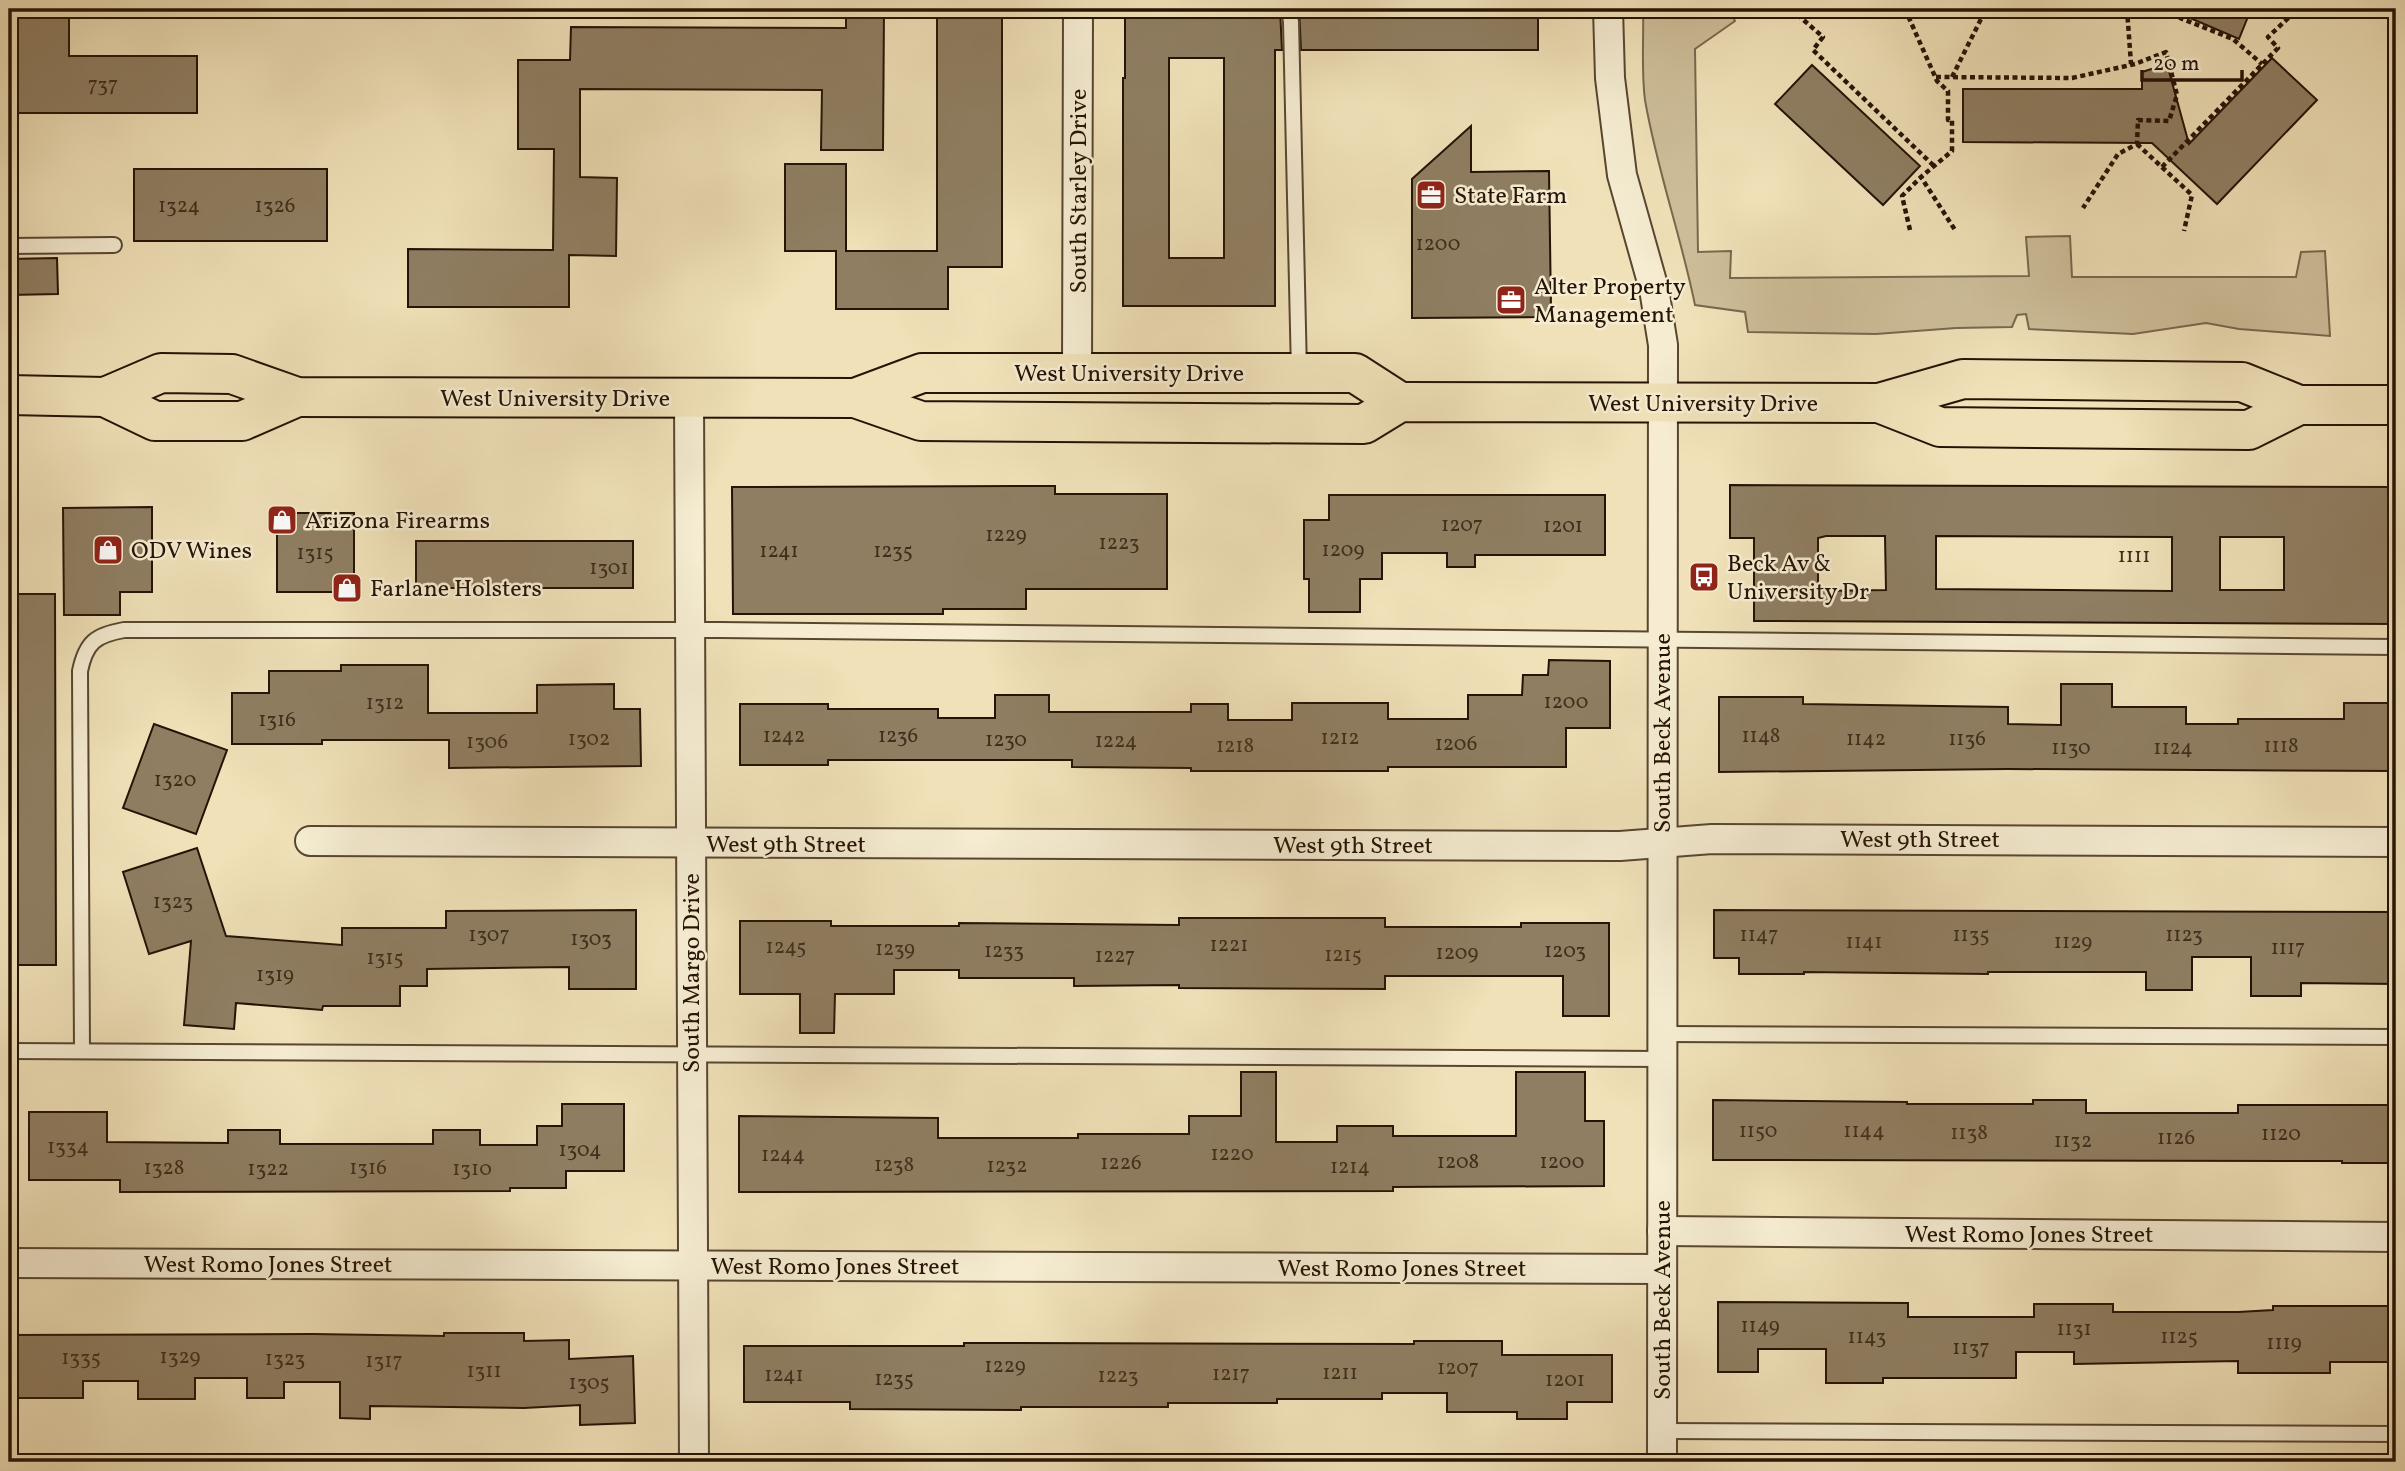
<svg xmlns="http://www.w3.org/2000/svg" width="2405" height="1471" font-family="Vollkorn,serif">
<rect width="100%" height="100%" fill="#f0e1b8"/>
<filter id="stains"><feTurbulence type="fractalNoise" baseFrequency=".00286" numOctaves="4"/><feColorMatrix values="0 0 0 0 .2 0 0 0 0 .09 0 0 0 0 .02 0 0 0 .5 -.17"/></filter>
<radialGradient id="worn" r=".72"><stop offset=".6" stop-color="#630" stop-opacity="0"/><stop offset="1" stop-color="#630" stop-opacity=".3"/></radialGradient>
<path fill="#cdbe99" stroke="#79684e" stroke-width="2" d="M 1643,9 L 1729,9 L 1735,21 L 1695,49 L 1698,252 L 1731,251 L 1730,278 L 2029,276 L 2026,237 L 2070,236 L 2072,277 L 2296,277 L 2301,252 L 2325,251 L 2330,336 L 2239,329 L 2206,323 L 2133,334 L 2029,329 L 2026,314 L 2017,315 L 2012,327 L 1956,328 L 1876,334 L 1748,332 L 1745,312 L 1695,305 C 1681,236 1657,170 1645,100 C 1641,71 1644,38 1643,9 Z"/>
<g fill="#8f7e62" stroke="#251304" stroke-width="2" fill-rule="evenodd">
<path d="M 9,9 L 69,9 L 69,56 L 197,56 L 197,113 L 9,113 Z"/>
<path d="M 846,9 L 884,9 L 883,150 L 821,150 L 822,90 L 580,89 L 580,177 L 617,178 L 616,256 L 569,255 L 569,307 L 408,307 L 408,249 L 553,250 L 554,149 L 518,149 L 518,60 L 570,60 L 571,27 L 846,28 Z"/>
<path d="M 937,9 L 1002,9 L 1002,267 L 948,267 L 948,309 L 836,309 L 836,251 L 785,251 L 785,164 L 846,164 L 846,251 L 937,251 Z"/>
<path d="M 1125,9 L 1280,9 L 1282,50 L 1275,50 L 1275,306 L 1123,306 L 1123,78 L 1125,78 ZM 1169,58 L 1224,58 L 1224,258 L 1169,258 Z"/>
<path d="M 1299,9 L 1538,9 L 1538,50 L 1301,50 Z"/>
<path d="M 2169,9 L 2251,9 L 2239,39 Z"/>
<path d="M 2272,58 L 2317,100 L 2217,204 L 2152,143 L 1963,142 L 1963,89 L 2142,89 L 2142,72 L 2167,64 L 2189,144 Z"/>
<path d="M 1812,65 L 1920,166 L 1883,205 L 1775,104 Z"/>
<path d="M 1471,126 L 1471,172 L 1549,171 L 1551,310 L 1543,317 L 1412,318 L 1412,179 Z"/>
<rect x="134" y="169" width="193" height="72"/>
<path d="M 57,258 L 58,294 L 9,295 L 9,259 Z"/>
<path d="M 1730,485 L 2396,487 L 2396,624 L 1754,621 L 1754,538 L 1730,538 ZM 1826,536 L 1885,536 L 1886,590 L 1818,591 L 1818,538 ZM 1936,536 L 2172,537 L 2172,591 L 1936,589 ZM 2220,537 L 2284,537 L 2284,590 L 2220,590 Z"/>
<path d="M 1055,486 L 1055,494 L 1167,494 L 1167,589 L 1026,589 L 1026,609 L 943,609 L 943,614 L 733,614 L 732,487 Z"/>
<path d="M 1329,495 L 1605,495 L 1605,555 L 1475,555 L 1475,567 L 1447,567 L 1447,553 L 1382,553 L 1382,579 L 1360,579 L 1360,612 L 1309,612 L 1309,579 L 1304,579 L 1304,520 L 1329,520 Z"/>
<path d="M 152,507 L 152,592 L 120,592 L 120,615 L 64,615 L 63,508 Z"/>
<rect x="277" y="513" width="77" height="79"/>
<rect x="416" y="541" width="217" height="47"/>
<path d="M 9,594 L 55,594 L 56,965 L 9,965 Z"/>
<path d="M 1549,660 L 1610,661 L 1610,728 L 1566,728 L 1566,767 L 1388,767 L 1388,771 L 1191,771 L 1191,768 L 1072,767 L 1072,760 L 828,760 L 828,765 L 740,765 L 740,704 L 828,704 L 828,709 L 938,709 L 938,718 L 995,718 L 995,695 L 1049,695 L 1049,712 L 1191,712 L 1191,704 L 1228,704 L 1228,720 L 1292,720 L 1292,703 L 1388,703 L 1388,719 L 1468,719 L 1468,695 L 1522,695 L 1523,675 L 1548,675 Z"/>
<path d="M 341,665 L 428,665 L 428,713 L 537,713 L 537,685 L 614,684 L 614,709 L 640,709 L 641,766 L 449,768 L 449,740 L 322,740 L 322,744 L 232,744 L 232,693 L 269,693 L 269,671 L 341,671 Z"/>
<path d="M 2061,684 L 2112,684 L 2112,707 L 2186,707 L 2186,724 L 2238,724 L 2238,719 L 2344,719 L 2344,703 L 2393,703 L 2393,724 L 2396,724 L 2396,771 L 2008,769 L 1719,772 L 1719,697 L 1803,697 L 1803,704 L 2008,707 L 2008,724 L 2061,725 Z"/>
<path d="M 154,724 L 227,750 L 196,834 L 123,808 Z"/>
<path d="M 197,848 L 226,936 L 342,945 L 342,928 L 446,928 L 446,911 L 636,910 L 636,989 L 569,989 L 569,967 L 427,969 L 427,986 L 400,986 L 400,1006 L 323,1006 L 322,1010 L 236,1003 L 234,1029 L 184,1025 L 191,941 L 149,954 L 123,872 Z"/>
<path d="M 1714,910 L 2396,912 L 2396,984 L 2301,983 L 2301,996 L 2251,996 L 2251,957 L 2192,957 L 2192,990 L 2146,990 L 2146,972 L 1988,972 L 1988,974 L 1804,972 L 1804,974 L 1739,974 L 1739,958 L 1714,958 Z"/>
<path d="M 1179,918 L 1385,918 L 1385,927 L 1521,927 L 1521,923 L 1609,923 L 1609,1016 L 1563,1016 L 1563,976 L 1385,976 L 1385,989 L 1179,988 L 1179,985 L 1074,986 L 1074,978 L 959,978 L 959,970 L 894,970 L 894,994 L 835,994 L 834,1033 L 800,1033 L 800,994 L 740,994 L 740,921 L 831,921 L 831,926 L 959,926 L 959,923 L 1179,925 Z"/>
<path d="M 1241,1072 L 1276,1072 L 1276,1142 L 1337,1142 L 1337,1126 L 1393,1126 L 1393,1136 L 1516,1136 L 1516,1072 L 1585,1072 L 1585,1121 L 1604,1121 L 1604,1186 L 1393,1187 L 1393,1191 L 739,1192 L 739,1116 L 938,1118 L 938,1138 L 1078,1138 L 1078,1134 L 1189,1134 L 1189,1116 L 1241,1116 Z"/>
<path d="M 1713,1100 L 1907,1102 L 1907,1104 L 2033,1104 L 2033,1100 L 2086,1100 L 2086,1113 L 2238,1113 L 2238,1105 L 2396,1105 L 2396,1163 L 2342,1163 L 2342,1161 L 1713,1160 Z"/>
<path d="M 562,1104 L 624,1104 L 624,1171 L 566,1171 L 566,1188 L 510,1188 L 510,1191 L 120,1192 L 120,1180 L 29,1180 L 29,1112 L 107,1112 L 107,1142 L 228,1143 L 228,1130 L 280,1130 L 280,1144 L 433,1144 L 433,1130 L 480,1130 L 480,1145 L 537,1145 L 537,1126 L 562,1126 Z"/>
<path d="M 1718,1302 L 1908,1303 L 1908,1317 L 2034,1317 L 2034,1304 L 2113,1304 L 2113,1312 L 2238,1312 L 2273,1310 L 2273,1306 L 2396,1306 L 2396,1362 L 2330,1362 L 2330,1373 L 2238,1373 L 2238,1361 L 2074,1364 L 2074,1352 L 2016,1352 L 2016,1378 L 1883,1378 L 1883,1383 L 1826,1383 L 1826,1349 L 1758,1349 L 1758,1372 L 1718,1372 Z"/>
<path d="M 444,1333 L 524,1333 L 524,1341 L 569,1340 L 569,1359 L 633,1356 L 635,1423 L 580,1425 L 580,1405 L 524,1408 L 370,1406 L 370,1419 L 340,1418 L 340,1382 L 284,1382 L 284,1398 L 247,1398 L 247,1378 L 195,1378 L 195,1399 L 138,1399 L 138,1381 L 83,1381 L 83,1398 L 9,1398 L 9,1335 L 313,1334 L 444,1336 Z"/>
<path d="M 1414,1341 L 1502,1341 L 1502,1355 L 1612,1355 L 1612,1402 L 1567,1402 L 1567,1419 L 1517,1419 L 1517,1412 L 1447,1412 L 1447,1393 L 1382,1393 L 1382,1399 L 1277,1399 L 1277,1403 L 1168,1403 L 1168,1407 L 1021,1407 L 1021,1410 L 850,1409 L 850,1402 L 744,1402 L 744,1346 L 964,1346 L 964,1343 L 1414,1344 Z"/>
</g>
<g fill="none" stroke-linecap="round" stroke-linejoin="round">
<g stroke="#584631" stroke-width="18">
<g id="service">
<path d="M 1289,9 L 1291,22 L 1299,372"/>
<path d="M 9,246 L 114,245"/>
<path d="M 1663,1034 L 2396,1037"/>
<path d="M 9,1051 L 1662,1059"/>
<path d="M 82,1051 L 80,671 C 86,642 96,635 124,630 L 719,630 L 2396,647"/>
<path d="M 1662,1431 L 2396,1434"/>
</g>
</g>
<g stroke="#584631" stroke-width="32">
<g id="minor">
<path d="M 1608,9 L 1610,78 L 1622,175 L 1654,289 L 1663,345 L 1662,1462"/>
<path d="M 1077,373 L 1078,9"/>
<path d="M 689,399 L 694,1462"/>
<path d="M 310,841 L 1620,846 L 1712,839 L 2396,842"/>
<path d="M 1662,1231 L 2396,1237"/>
<path d="M 9,1263 L 1662,1269"/>
</g>
</g>
<g stroke="#251304" stroke-width="42">
<g id="primary">
<path d="M 9,395 L 105,397 L 161,373 L 232,374 L 297,397 L 855,398 L 921,421 L 1364,424 L 1400,402 L 1879,403 L 1963,379 L 2242,382 L 2299,405 L 2396,405"/>
<path d="M 105,397 L 155,421 L 242,421 L 297,397"/>
<path d="M 855,398 L 922,373 L 1355,373 L 1400,402"/>
<path d="M 1879,403 L 1940,427 L 2249,430 L 2299,405"/>
</g>
</g>
<g stroke="#251304" stroke-width="4.5" stroke-dasharray="5 3.5" stroke-linecap="butt">
<path d="M 1791,9 L 1823,37 L 1813,50 L 1934,166"/>
<path d="M 1905,9 L 1937,81 L 1948,91 L 1948,120 L 1952,120 L 1952,151 L 1921,177 L 1955,230"/>
<path d="M 2127,9 L 2131,64"/>
<path d="M 2184,9 L 2180,18 L 2233,39 L 2262,64"/>
<path d="M 1936,77 L 2072,78 L 2135,64 L 2166,52 L 2177,95 L 2169,121 L 2138,120 L 2137,144 L 2118,154 L 2083,208"/>
<path d="M 1952,77 L 1986,9"/>
<path d="M 2137,144 L 2192,195 L 2184,231"/>
<path d="M 2162,167 L 2278,48 L 2268,37 L 2298,9"/>
<path d="M 1910,230 L 1902,196 L 1921,177"/>
</g>
<use href="#service" stroke="#f5ecd1" stroke-width="14"/>
<use href="#minor" stroke="#f5ecd1" stroke-width="28"/>
<use href="#primary" stroke="#f0e1b8" stroke-width="38"/>
</g>
<defs>
<g id="office-square" transform="scale(1.575)"><rect x="-9" y="-9" width="18" height="18" rx="4" fill="#8f2418" stroke="#f5ecd1"/><path d="M-6-3h4V-5.5h4V-3h4V5H-6ZM-1-4.5V-3h2v-1.5ZM-6 0V1H6V0Z" fill="#fff"/></g>
<g id="shop-square" transform="scale(1.575)"><rect x="-9" y="-9" width="18" height="18" rx="4" fill="#8f2418" stroke="#f5ecd1"/><path d="M-5-2.5h2.3a2.7 3.5 0 0 1 5.4 0H5L5.5 6h-11ZM-1.5-2.5h3a1.5 2.3 0 0 0-3 0Z" fill="#fff"/></g>
<g id="bus-square" transform="scale(1.575)"><rect x="-9" y="-9" width="18" height="18" rx="4" fill="#8f2418" stroke="#f5ecd1"/><path d="M-5-6H5V4H4V6H2V4H-2V6H-4V4H-5ZM-3.5-4V0h7V-4ZM-3.5 1.2v1.5H-2V1.2ZM2 1.2v1.5H3.5V1.2Z" fill="#fff"/></g>
</defs>
<g fill-rule="evenodd">
<use href="#office-square" x="1431" y="195"/>
<use href="#office-square" x="1511" y="300"/>
<use href="#shop-square" x="282" y="520"/>
<use href="#shop-square" x="108" y="550"/>
<use href="#bus-square" x="1704" y="577"/>
<use href="#shop-square" x="347" y="588"/>
</g>
<g text-anchor="middle" stroke-width="5" stroke-linejoin="round" paint-order="stroke">
<g font-size="21" fill="#402e1c">
<text x="103" y="91">737</text>
<text x="179" y="212">1324</text>
<text x="275" y="212">1326</text>
<text x="1438" y="250">1200</text>
<text x="1462" y="531">1207</text>
<text x="1563" y="532">1201</text>
<text x="1006" y="541">1229</text>
<text x="1119" y="549">1223</text>
<text x="1343" y="556">1209</text>
<text x="779" y="557">1241</text>
<text x="893" y="557">1235</text>
<text x="315" y="559">1315</text>
<text x="2134" y="562">1111</text>
<text x="609" y="574">1301</text>
<text x="1566" y="708">1200</text>
<text x="385" y="709">1312</text>
<text x="277" y="726">1316</text>
<text x="784" y="742">1242</text>
<text x="898" y="742">1236</text>
<text x="1761" y="742">1148</text>
<text x="1340" y="744">1212</text>
<text x="589" y="745">1302</text>
<text x="1866" y="745">1142</text>
<text x="1967" y="745">1136</text>
<text x="1006" y="746">1230</text>
<text x="1116" y="747">1224</text>
<text x="487" y="748">1306</text>
<text x="1456" y="750">1206</text>
<text x="1235" y="752">1218</text>
<text x="2281" y="752">1118</text>
<text x="2071" y="754">1130</text>
<text x="2173" y="754">1124</text>
<text x="175" y="786">1320</text>
<text x="173" y="908">1323</text>
<text x="489" y="941">1307</text>
<text x="1759" y="941">1147</text>
<text x="1971" y="941">1135</text>
<text x="2184" y="941">1123</text>
<text x="591" y="945">1303</text>
<text x="1864" y="948">1141</text>
<text x="2073" y="948">1129</text>
<text x="1229" y="951">1221</text>
<text x="786" y="953">1245</text>
<text x="2288" y="954">1117</text>
<text x="895" y="955">1239</text>
<text x="1004" y="957">1233</text>
<text x="1565" y="957">1203</text>
<text x="1457" y="959">1209</text>
<text x="1343" y="961">1215</text>
<text x="1115" y="962">1227</text>
<text x="385" y="964">1315</text>
<text x="275" y="981">1319</text>
<text x="1758" y="1137">1150</text>
<text x="1864" y="1137">1144</text>
<text x="1969" y="1139">1138</text>
<text x="2281" y="1140">1120</text>
<text x="2176" y="1144">1126</text>
<text x="2073" y="1147">1132</text>
<text x="68" y="1153">1334</text>
<text x="580" y="1156">1304</text>
<text x="1232" y="1160">1220</text>
<text x="783" y="1161">1244</text>
<text x="1458" y="1168">1208</text>
<text x="1562" y="1168">1200</text>
<text x="1121" y="1169">1226</text>
<text x="894" y="1171">1238</text>
<text x="1007" y="1172">1232</text>
<text x="1350" y="1173">1214</text>
<text x="164" y="1174">1328</text>
<text x="368" y="1174">1316</text>
<text x="268" y="1175">1322</text>
<text x="472" y="1175">1310</text>
<text x="1760" y="1332">1149</text>
<text x="2074" y="1335">1131</text>
<text x="1867" y="1343">1143</text>
<text x="2179" y="1343">1125</text>
<text x="2284" y="1349">1119</text>
<text x="1971" y="1354">1137</text>
<text x="180" y="1363">1329</text>
<text x="81" y="1364">1335</text>
<text x="285" y="1365">1323</text>
<text x="384" y="1367">1317</text>
<text x="1005" y="1372">1229</text>
<text x="1458" y="1374">1207</text>
<text x="484" y="1377">1311</text>
<text x="1340" y="1379">1211</text>
<text x="1231" y="1380">1217</text>
<text x="784" y="1381">1241</text>
<text x="1118" y="1382">1223</text>
<text x="894" y="1385">1235</text>
<text x="1565" y="1386">1201</text>
<text x="589" y="1389">1305</text>
</g>
<g font-size="24" fill="#251304" stroke="#f5ecd1">
<text transform="translate(1078 191) rotate(-90)" y="8">South Starley Drive</text>
<text x="1129" y="381">West University Drive</text>
<text x="555" y="406">West University Drive</text>
<text x="1703" y="411">West University Drive</text>
<text transform="translate(1662 733) rotate(-90)" y="8">South Beck Avenue</text>
<text x="1920" y="847">West 9th Street</text>
<text x="786" y="852">West 9th Street</text>
<text x="1353" y="853">West 9th Street</text>
<text transform="translate(691 973) rotate(-90)" y="8">South Margo Drive</text>
<text x="2029" y="1242">West Romo Jones Street</text>
<text x="268" y="1272">West Romo Jones Street</text>
<text x="835" y="1274">West Romo Jones Street</text>
<text x="1402" y="1276">West Romo Jones Street</text>
<text transform="translate(1662 1300) rotate(-90)" y="8">South Beck Avenue</text>
</g>
<g font-size="24" fill="#251304" stroke="#f5ecd1" text-anchor="start">
<text x="1454" y="203">State Farm</text>
<text x="1534" y="294">Alter Property<tspan x="1534" dy="28">Management</tspan></text>
<text x="305" y="528">Arizona Firearms</text>
<text x="131" y="558">ODV Wines</text>
<text x="1727" y="571">Beck Av &amp;<tspan x="1727" dy="28">University Dr</tspan></text>
<text x="370" y="596">Farlane Holsters</text>
</g>
</g>
<rect width="2405" height="1471" fill="none" stroke="#f0e1b8" stroke-width="35"/>
<rect x="10" y="10" width="2384" height="1450" fill="none" stroke="#251304" stroke-width="3.5"/>
<rect x="18" y="18" width="2370" height="1436" fill="none" stroke="#251304" stroke-width="2"/>
<path d="M2142 70v10h100v-10" fill="none" stroke="#251304" stroke-width="3.5"/>
<text x="2153" y="70" font-size="21" fill="#251304" stroke="#f5ecd1" stroke-width="5" paint-order="stroke">20 m</text>
<rect width="100%" height="100%" filter="url(#stains)"/>
<rect width="100%" height="100%" fill="url(#worn)"/>
</svg>
